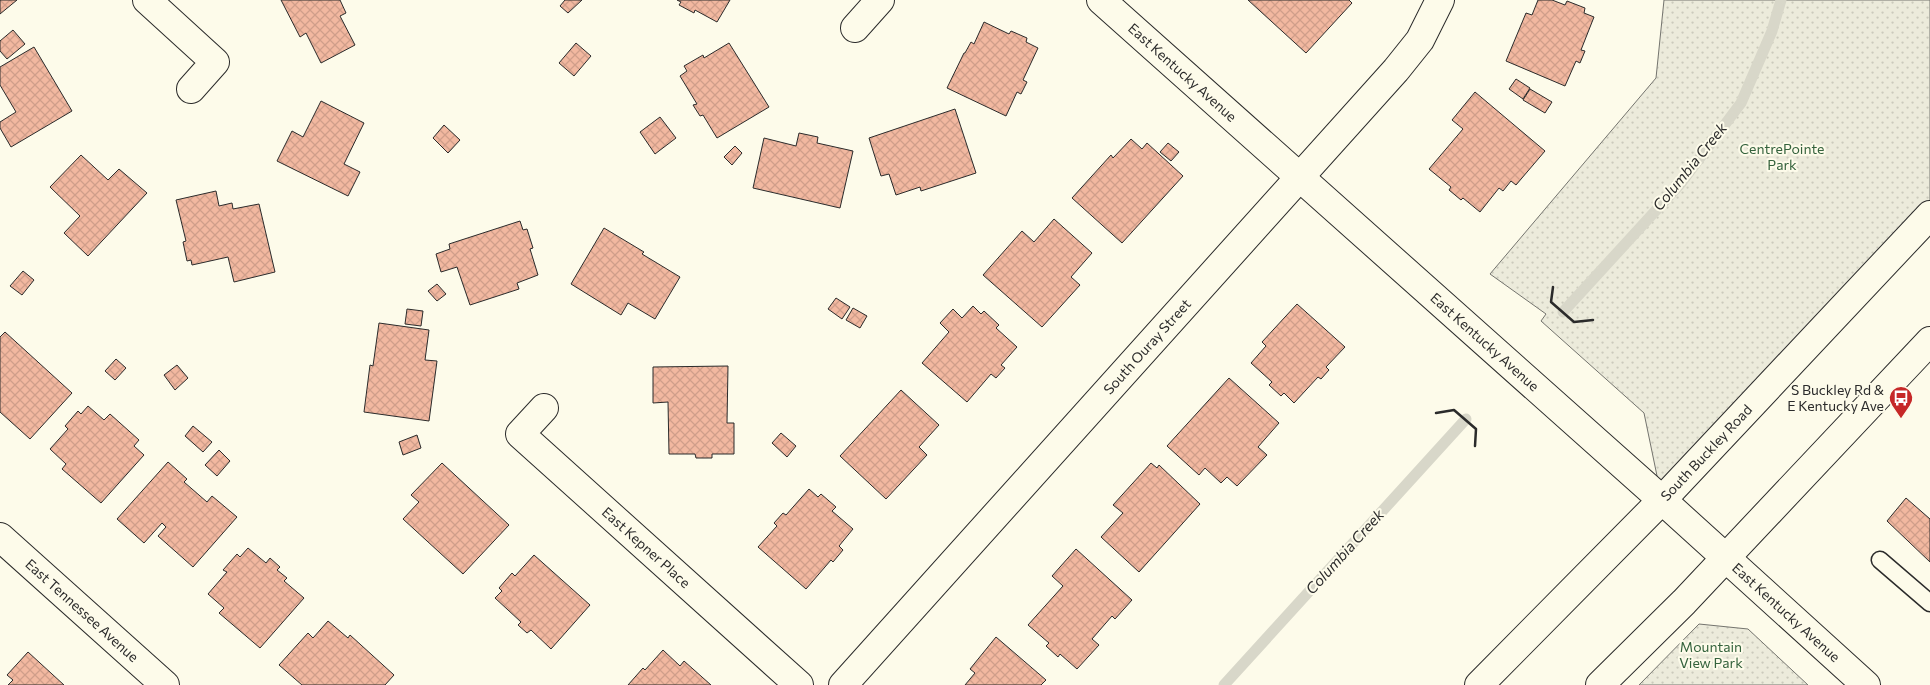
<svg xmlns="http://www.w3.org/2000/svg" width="1930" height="685" font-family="Commissioner,sans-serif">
<defs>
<pattern id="park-dots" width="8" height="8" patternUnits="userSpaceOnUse" patternTransform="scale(1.25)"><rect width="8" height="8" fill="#ecebdb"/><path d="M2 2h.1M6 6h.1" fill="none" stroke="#cbcabc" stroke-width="1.8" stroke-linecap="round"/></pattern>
<pattern id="building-cross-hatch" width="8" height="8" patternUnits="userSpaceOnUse" patternTransform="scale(1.25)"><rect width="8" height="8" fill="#f2b8a0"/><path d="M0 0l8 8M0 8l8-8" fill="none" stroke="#d09e8a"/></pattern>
</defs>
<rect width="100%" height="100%" fill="#fdfbea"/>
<g fill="url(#park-dots)" stroke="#74746e">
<path d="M 1664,0 L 1930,0 L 1930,215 L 1662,500 L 1644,413 L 1541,321 L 1546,314 L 1490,274 L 1656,78 Z"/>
<path d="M 1699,624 L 1748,629 L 1808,685 L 1639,685 Z"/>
</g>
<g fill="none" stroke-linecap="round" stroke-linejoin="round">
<g stroke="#d8d7c9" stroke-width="11">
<path d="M 1563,312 L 1681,183 L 1741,103 L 1772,31 L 1781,0"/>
<path d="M 1224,685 L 1466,419"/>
</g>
</g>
<g fill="url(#building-cross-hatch)" stroke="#2b2b2b">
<path d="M 0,0 L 17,0 L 0,14 Z"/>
<path d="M 281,0 L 340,0 L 346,13 L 340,16 L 355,45 L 321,63 L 306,33 L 300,37 Z"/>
<path d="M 565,0 L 582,0 L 568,13 L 560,6 Z"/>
<path d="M 677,0 L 730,0 L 717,22 L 695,10 L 694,13 L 679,5 L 681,2 Z"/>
<path d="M 1248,0 L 1349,0 L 1352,3 L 1306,53 Z"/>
<path d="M 1538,0 L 1552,0 L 1565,5 L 1567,1 L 1585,8 L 1584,13 L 1594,17 L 1581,50 L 1585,51 L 1580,63 L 1576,61 L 1565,86 L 1506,61 L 1526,13 L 1532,15 Z"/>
<path d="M 984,22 L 1009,34 L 1011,31 L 1027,38 L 1026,42 L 1038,48 L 1023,80 L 1027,82 L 1021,94 L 1017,92 L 1006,116 L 947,88 L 964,53 L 965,53 L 971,42 L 974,44 Z"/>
<path d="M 13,30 L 25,44 L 7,59 L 0,51 L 0,41 Z"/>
<path d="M 576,43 L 591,56 L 574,76 L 559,63 Z"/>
<path d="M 729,43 L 769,107 L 717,138 L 703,115 L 700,116 L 693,105 L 697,104 L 680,76 L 687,71 L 684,66 L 703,55 L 704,58 Z"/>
<path d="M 34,47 L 72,111 L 11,147 L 0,128 L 0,122 L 16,112 L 0,85 L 0,67 Z"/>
<path d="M 1516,79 L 1530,88 L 1523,99 L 1509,89 Z"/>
<path d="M 1530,89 L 1552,102 L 1545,113 L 1523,100 Z"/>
<path d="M 1475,92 L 1545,151 L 1516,185 L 1511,181 L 1503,191 L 1499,188 L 1480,212 L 1463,198 L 1461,200 L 1449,190 L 1451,187 L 1429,169 L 1463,129 L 1452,120 Z"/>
<path d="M 321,101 L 364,123 L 344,164 L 360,172 L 348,196 L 277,161 L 292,131 L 303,137 Z"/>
<path d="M 955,109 L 976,173 L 921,191 L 920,187 L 896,195 L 889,174 L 881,176 L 869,138 Z"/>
<path d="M 660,117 L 676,138 L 655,154 L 640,132 Z"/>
<path d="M 444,125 L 460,140 L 448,153 L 433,138 Z"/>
<path d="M 799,133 L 818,137 L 817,143 L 853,151 L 840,208 L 753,188 L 764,138 L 796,146 Z"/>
<path d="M 1131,139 L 1142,149 L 1147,143 L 1183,176 L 1122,243 L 1072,198 L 1111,155 L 1113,158 Z"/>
<path d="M 1168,143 L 1179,152 L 1171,161 L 1160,152 Z"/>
<path d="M 735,146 L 742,153 L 732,165 L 724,157 Z"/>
<path d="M 81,155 L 108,180 L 119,169 L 147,193 L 88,256 L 64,233 L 80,216 L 50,187 Z"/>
<path d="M 216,191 L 219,206 L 232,203 L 233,209 L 259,204 L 275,272 L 234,282 L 228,257 L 192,265 L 191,260 L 187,261 L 183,242 L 186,241 L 176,200 Z"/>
<path d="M 1054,219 L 1092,253 L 1071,277 L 1080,285 L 1042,327 L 983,275 L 1022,231 L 1034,242 Z"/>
<path d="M 520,221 L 523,230 L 527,229 L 533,248 L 530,249 L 538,275 L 517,283 L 519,289 L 470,305 L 457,267 L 441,272 L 436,254 L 450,249 L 449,244 Z"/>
<path d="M 604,228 L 644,252 L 642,254 L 680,277 L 655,319 L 628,303 L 621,315 L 571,284 Z"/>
<path d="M 23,271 L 34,280 L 22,295 L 10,286 Z"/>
<path d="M 437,284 L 446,294 L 437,301 L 428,291 Z"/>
<path d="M 836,298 L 850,307 L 842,319 L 828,309 Z"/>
<path d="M 1297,304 L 1345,347 L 1326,367 L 1329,370 L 1321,379 L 1318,377 L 1294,403 L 1284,393 L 1281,396 L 1269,385 L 1272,382 L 1251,363 L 1266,346 L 1262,342 Z"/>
<path d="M 973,306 L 981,314 L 984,311 L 999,325 L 996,328 L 1017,347 L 1001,365 L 1005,368 L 996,378 L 991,374 L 967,402 L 922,363 L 949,332 L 940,323 L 953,309 L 962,318 Z"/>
<path d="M 853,308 L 867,316 L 860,328 L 846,320 Z"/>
<path d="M 407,309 L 423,311 L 421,326 L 405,324 Z"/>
<path d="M 379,323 L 429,330 L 425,360 L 437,361 L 429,421 L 364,412 L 370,365 L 373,366 Z"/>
<path d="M 5,332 L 72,393 L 30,439 L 0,412 L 0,337 Z"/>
<path d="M 116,359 L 126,368 L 115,380 L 105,371 Z"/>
<path d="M 177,365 L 188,378 L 175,390 L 164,375 Z"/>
<path d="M 728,366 L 727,423 L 734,423 L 734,454 L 712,454 L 712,458 L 696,458 L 695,454 L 669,454 L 668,402 L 653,403 L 653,367 Z"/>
<path d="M 1229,378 L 1279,423 L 1258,447 L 1267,455 L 1237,486 L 1227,477 L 1221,483 L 1205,468 L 1199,475 L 1167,446 Z"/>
<path d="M 901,390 L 939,425 L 919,447 L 927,455 L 886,499 L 840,456 Z"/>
<path d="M 88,406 L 104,420 L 110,414 L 139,440 L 134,446 L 144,455 L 101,503 L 62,469 L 66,464 L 50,449 L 68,429 L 65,426 L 78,411 L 81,414 Z"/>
<path d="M 193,426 L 212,442 L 203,452 L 185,436 Z"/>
<path d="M 781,433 L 796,446 L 787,457 L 772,443 Z"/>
<path d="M 417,435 L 421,448 L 403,455 L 399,442 Z"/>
<path d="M 219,450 L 230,461 L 217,476 L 205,465 Z"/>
<path d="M 168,462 L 187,479 L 184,482 L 207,502 L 212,496 L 237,517 L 193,567 L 158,536 L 166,527 L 162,523 L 144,543 L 117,519 Z"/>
<path d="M 442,463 L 509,525 L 463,574 L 403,519 L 419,502 L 411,495 Z"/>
<path d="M 1151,463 L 1157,468 L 1159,465 L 1200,504 L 1139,572 L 1101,537 L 1123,513 L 1113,505 Z"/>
<path d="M 809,489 L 818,497 L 821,494 L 836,507 L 832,511 L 853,529 L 839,546 L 843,550 L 833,562 L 831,560 L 806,589 L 758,547 L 777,526 L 774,523 L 783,513 L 786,515 Z"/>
<path d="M 1906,498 L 1930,519 L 1930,562 L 1887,521 Z"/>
<path d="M 248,548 L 266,563 L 270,558 L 280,567 L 277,570 L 287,578 L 284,581 L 304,598 L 260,648 L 219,613 L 224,608 L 208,594 L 227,572 L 223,570 L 237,554 L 240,557 Z"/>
<path d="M 1076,549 L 1132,600 L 1115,619 L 1112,616 L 1092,639 L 1099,645 L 1077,669 L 1060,654 L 1058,657 L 1046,646 L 1049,643 L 1028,625 L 1063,586 L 1052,576 Z"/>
<path d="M 534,555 L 590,605 L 551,649 L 531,630 L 527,633 L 518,625 L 521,622 L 495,598 L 502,591 L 499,588 L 512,573 L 515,576 Z"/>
<path d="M 328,621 L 348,638 L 350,635 L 394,675 L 385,685 L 302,685 L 279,665 L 308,633 L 313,638 Z"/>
<path d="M 996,637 L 1046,680 L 1041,685 L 965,685 L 975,673 L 970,669 Z"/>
<path d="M 663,650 L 680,666 L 684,661 L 711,685 L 628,685 L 643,668 L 645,670 Z"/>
<path d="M 28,652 L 64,685 L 8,685 L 13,680 L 7,675 Z"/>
</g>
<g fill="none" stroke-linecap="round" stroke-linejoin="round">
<g stroke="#2b2b2b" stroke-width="19">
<path id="service" d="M 1880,560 L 1930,603"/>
</g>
<g stroke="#2b2b2b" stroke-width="30">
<g id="minor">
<path d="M 147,0 L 215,62 L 191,89"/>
<path d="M 855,28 L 880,0"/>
<path id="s1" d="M 544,408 L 520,434 L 799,685"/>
<path id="s2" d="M 0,537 L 165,685"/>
<path id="s3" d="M 843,685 L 1396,70 L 1420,40 L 1440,0"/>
</g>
</g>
<g stroke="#2b2b2b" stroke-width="30">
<g id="tertiary">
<path id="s4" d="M 1101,0 L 1662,500 L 1866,685"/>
</g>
</g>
<g stroke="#2b2b2b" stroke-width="30">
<g id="primary">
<path id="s5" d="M 1479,685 L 1662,500 L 1930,215"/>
<path d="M 1600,685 L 1684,602 L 1930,341"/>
</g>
</g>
<use href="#service" stroke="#fdfbea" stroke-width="16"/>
<use href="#minor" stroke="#fdfbea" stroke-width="28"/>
<use href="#tertiary" stroke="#fdfbea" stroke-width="28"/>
<use href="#primary" stroke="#fdfbea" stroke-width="28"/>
<g stroke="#2b2b2b" stroke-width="2.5">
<path d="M 1553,287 L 1551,302 L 1574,322 L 1593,320"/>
<path d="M 1436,413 L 1454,410 L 1476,429 L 1475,446"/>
</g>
</g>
<defs>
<g id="bus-pin" transform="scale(1.25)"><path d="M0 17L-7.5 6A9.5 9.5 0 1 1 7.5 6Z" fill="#c62828" stroke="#fdfbea"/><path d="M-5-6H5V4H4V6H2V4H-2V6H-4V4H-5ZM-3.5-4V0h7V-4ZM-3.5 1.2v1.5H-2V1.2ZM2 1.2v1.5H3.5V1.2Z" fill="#fff"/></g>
</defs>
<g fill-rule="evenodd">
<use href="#bus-pin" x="1901" y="398"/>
</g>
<g text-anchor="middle" stroke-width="4" stroke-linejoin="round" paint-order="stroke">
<g font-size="14" fill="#2b2b2b" stroke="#fdfbea">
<text dy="5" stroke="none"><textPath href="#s4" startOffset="109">East Kentucky Avenue</textPath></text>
<text dy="5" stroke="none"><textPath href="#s4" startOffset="514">East Kentucky Avenue</textPath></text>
<text dy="5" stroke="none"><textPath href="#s3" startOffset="455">South Ouray Street</textPath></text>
<text dy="5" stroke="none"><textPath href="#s5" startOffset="325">South Buckley Road</textPath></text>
<text dy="5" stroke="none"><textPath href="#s1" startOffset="205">East Kepner Place</textPath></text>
<text dy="5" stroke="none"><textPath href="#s2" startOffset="110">East Tennessee Avenue</textPath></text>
<text dy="5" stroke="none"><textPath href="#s4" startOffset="919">East Kentucky Avenue</textPath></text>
</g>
<g font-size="14" fill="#34623c" stroke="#fdfbea">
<text x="1782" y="154">CentrePointe<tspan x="1782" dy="16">Park</tspan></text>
<text x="1711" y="652">Mountain<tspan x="1711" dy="16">View Park</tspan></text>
</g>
<g font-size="14" fill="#2b2b2b" stroke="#fdfbea" text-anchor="end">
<text x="1884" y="395">S Buckley Rd &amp;<tspan x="1884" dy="16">E Kentucky Ave</tspan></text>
</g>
<g font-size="15" font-style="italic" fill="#2b2b2b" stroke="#fdfbea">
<text transform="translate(1690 167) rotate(-51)" y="5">Columbia Creek</text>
<text transform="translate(1345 552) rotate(-48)" y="5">Columbia Creek</text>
</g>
</g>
</svg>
